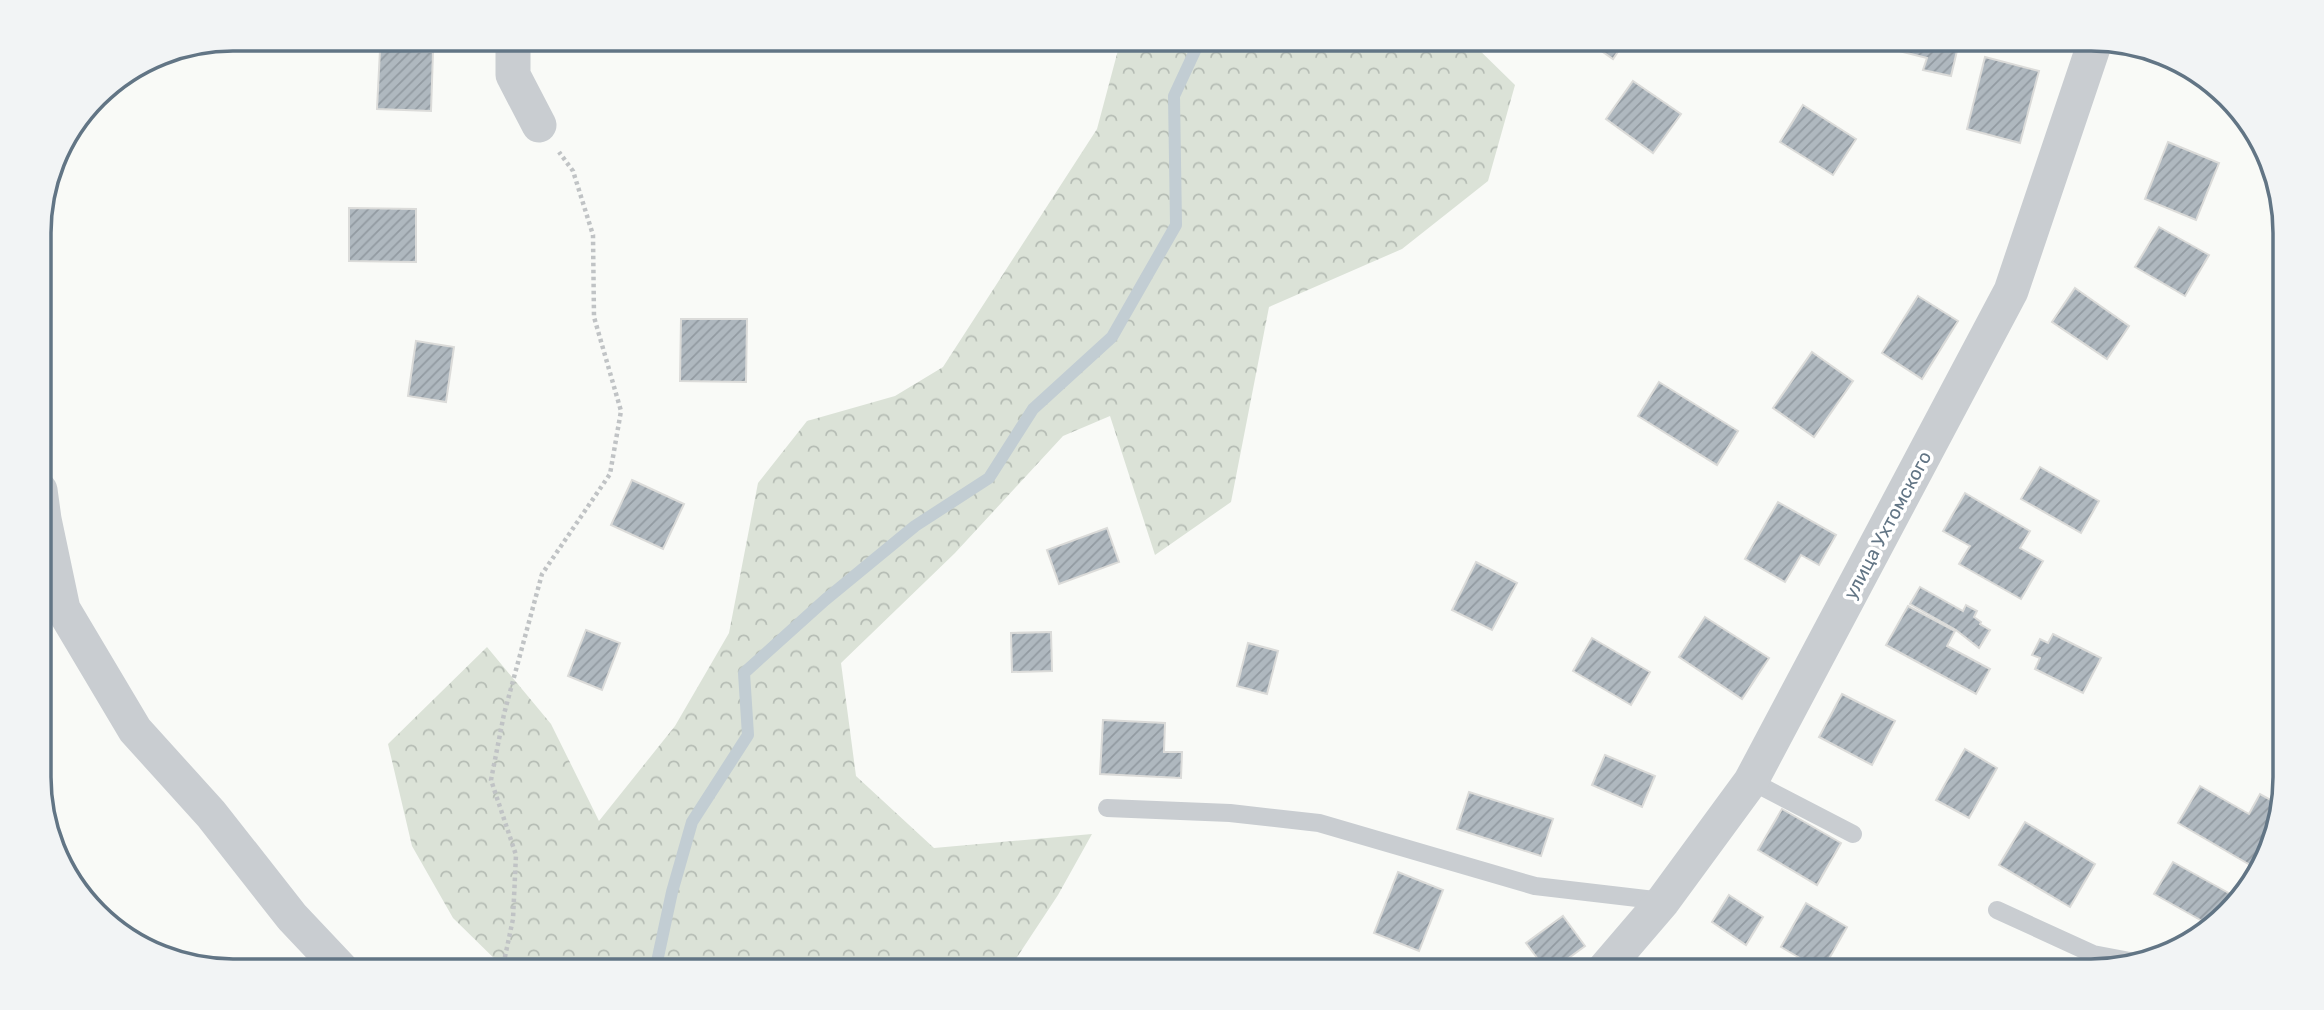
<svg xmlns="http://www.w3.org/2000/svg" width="2324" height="1010" font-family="Rubik,sans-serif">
<defs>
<pattern id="forest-crowns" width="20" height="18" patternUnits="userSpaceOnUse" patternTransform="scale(1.75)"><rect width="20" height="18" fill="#dbe2d7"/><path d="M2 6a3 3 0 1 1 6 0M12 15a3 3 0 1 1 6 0" fill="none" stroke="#b5bcb4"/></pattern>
<pattern id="building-hatch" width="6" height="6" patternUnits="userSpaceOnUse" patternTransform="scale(1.75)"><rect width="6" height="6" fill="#afb8bf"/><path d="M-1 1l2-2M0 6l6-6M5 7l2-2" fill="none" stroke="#929aa1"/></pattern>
</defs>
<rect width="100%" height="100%" fill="#f9faf7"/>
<path fill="url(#forest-crowns)" d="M 1121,39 L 1468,39 L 1515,85 L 1488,181 L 1402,249 L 1269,307 L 1231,502 L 1155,555 L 1110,416 L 1063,436 L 955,553 L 841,663 L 856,776 L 934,848 L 1092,834 L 1058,895 L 1008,971 L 507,971 L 453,918 L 412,846 L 388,744 L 487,647 L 551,724 L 599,821 L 675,726 L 729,633 L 758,483 L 807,421 L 895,396 L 943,367 L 1097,129 Z"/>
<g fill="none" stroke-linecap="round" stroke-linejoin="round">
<path stroke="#c2cdd3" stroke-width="12" d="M 655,971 L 672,892 L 692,822 L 748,735 L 744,673 L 825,600 L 915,526 L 989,478 L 1033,409 L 1112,337 L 1176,225 L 1174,96 L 1201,38"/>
</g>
<g fill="url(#building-hatch)" stroke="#dbdbd9" stroke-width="2">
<path d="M 1583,38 L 1627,38 L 1613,59 Z"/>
<path d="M 1885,38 L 1960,38 L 1951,76 L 1923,70 L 1927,58 L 1883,47 Z"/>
<path d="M 380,50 L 433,52 L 431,111 L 377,109 Z"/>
<path d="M 1985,57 L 2039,71 L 2020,143 L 1967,129 Z"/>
<path d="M 1633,81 L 1681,114 L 1653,153 L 1606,119 Z"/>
<path d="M 1803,105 L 1856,139 L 1833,175 L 1780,142 Z"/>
<path d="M 2168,142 L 2219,163 L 2196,220 L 2145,199 Z"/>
<path d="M 349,208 L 416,209 L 416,262 L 349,261 Z"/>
<path d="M 2159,227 L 2209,255 L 2185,296 L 2135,267 Z"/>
<path d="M 2075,288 L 2129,326 L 2107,359 L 2052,322 Z"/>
<path d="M 1918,296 L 1958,321 L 1922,379 L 1882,353 Z"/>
<path d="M 681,319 L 747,319 L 746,382 L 680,381 Z"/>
<path d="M 416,341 L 454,347 L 446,402 L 408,396 Z"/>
<path d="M 1812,352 L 1853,381 L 1814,437 L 1773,408 Z"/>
<path d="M 1659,382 L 1738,431 L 1717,465 L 1638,416 Z"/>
<path d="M 2040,467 L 2099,501 L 2081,533 L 2021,499 Z"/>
<path d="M 632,480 L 684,504 L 663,549 L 611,525 Z"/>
<path d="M 1965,493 L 2030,531 L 2020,548 L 2043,561 L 2021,599 L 1959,564 L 1970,546 L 1943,531 Z"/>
<path d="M 1778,502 L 1836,535 L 1819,565 L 1801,555 L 1785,582 L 1745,559 Z"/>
<path d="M 1107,528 L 1119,562 L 1059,584 L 1047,550 Z"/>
<path d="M 1476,562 L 1517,583 L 1492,630 L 1452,610 Z"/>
<path d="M 1920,587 L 1963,611 L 1966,605 L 1977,611 L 1974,617 L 1981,622 L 1980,624 L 1990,630 L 1979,648 L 1956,630 L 1910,604 Z"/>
<path d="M 1908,606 L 1955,631 L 1947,646 L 1990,669 L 1976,694 L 1886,645 Z"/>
<path d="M 1705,617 L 1769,658 L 1742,699 L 1679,657 Z"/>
<path d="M 586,630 L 620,643 L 602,690 L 568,676 Z"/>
<path d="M 1051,632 L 1052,671 L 1012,672 L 1011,633 Z"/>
<path d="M 2053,634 L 2101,658 L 2083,693 L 2035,669 L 2040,658 L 2032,655 L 2040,639 L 2048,643 Z"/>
<path d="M 1592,638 L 1650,672 L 1631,705 L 1573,671 Z"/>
<path d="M 1248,643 L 1278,651 L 1267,694 L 1237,686 Z"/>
<path d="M 1842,694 L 1895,721 L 1872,765 L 1819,737 Z"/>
<path d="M 1103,720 L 1165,723 L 1164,752 L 1182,752 L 1181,778 L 1100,774 Z"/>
<path d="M 1965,749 L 1997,768 L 1969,818 L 1936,800 Z"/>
<path d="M 1605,755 L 1655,776 L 1642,807 L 1592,785 Z"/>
<path d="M 2200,786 L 2249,814 L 2260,794 L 2280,805 L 2271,851 L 2257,869 L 2178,823 Z"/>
<path d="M 1469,792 L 1553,819 L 1541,856 L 1457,829 Z"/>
<path d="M 1782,809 L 1841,843 L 1817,885 L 1758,850 Z"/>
<path d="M 2025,822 L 2095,864 L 2070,907 L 1999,865 Z"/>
<path d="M 2173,862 L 2234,896 L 2213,927 L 2154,894 Z"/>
<path d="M 1398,872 L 1443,890 L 1419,951 L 1374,933 Z"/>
<path d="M 1729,895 L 1763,917 L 1746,945 L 1712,922 Z"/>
<path d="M 1806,903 L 1847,927 L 1822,971 L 1781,947 Z"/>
<path d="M 1563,916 L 1585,946 L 1551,971 L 1547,971 L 1526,943 Z"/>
<path d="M 2000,961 L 2019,971 L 1994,971 Z"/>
</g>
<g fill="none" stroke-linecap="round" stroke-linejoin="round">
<path stroke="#c0c3c5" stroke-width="4.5" stroke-dasharray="3.5 3.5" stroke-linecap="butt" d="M 502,971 L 513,919 L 516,855 L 491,780 L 504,714 L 542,574 L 610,474 L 621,411 L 594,317 L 593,235 L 573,171 L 559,152"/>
<g stroke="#c9cdd1" stroke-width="18">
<path d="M 1751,781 L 1853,834"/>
<path d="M 1107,808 L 1230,813 L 1319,823 L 1535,886 L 1663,901"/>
<path d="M 1997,910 L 2093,954 L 2130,961"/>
</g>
<g stroke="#c9cdd1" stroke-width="35">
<path d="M 513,38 L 513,75 L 539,125"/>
<path d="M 40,490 L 44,519 L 63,609 L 135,730 L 211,814 L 292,917 L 343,971"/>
<path d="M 1603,971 L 1663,901 L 1751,781 L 2011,291 L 2096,39"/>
</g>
</g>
<g text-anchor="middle" stroke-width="7" stroke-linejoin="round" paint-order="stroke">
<g font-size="19" fill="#627585" stroke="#fff">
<text transform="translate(1887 525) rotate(-62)" y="7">улица Ухтомского</text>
</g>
</g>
<path d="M0 0H2324V1010H0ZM233 51H2091A182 182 0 0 1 2273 233V777A182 182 0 0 1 2091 959H233A182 182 0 0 1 51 777V233A182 182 0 0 1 233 51Z" fill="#f2f4f5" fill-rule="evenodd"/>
<path fill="none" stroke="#627585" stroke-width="3.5" d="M233 51H2091A182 182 0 0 1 2273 233V777A182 182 0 0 1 2091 959H233A182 182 0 0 1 51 777V233A182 182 0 0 1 233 51Z"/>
</svg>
